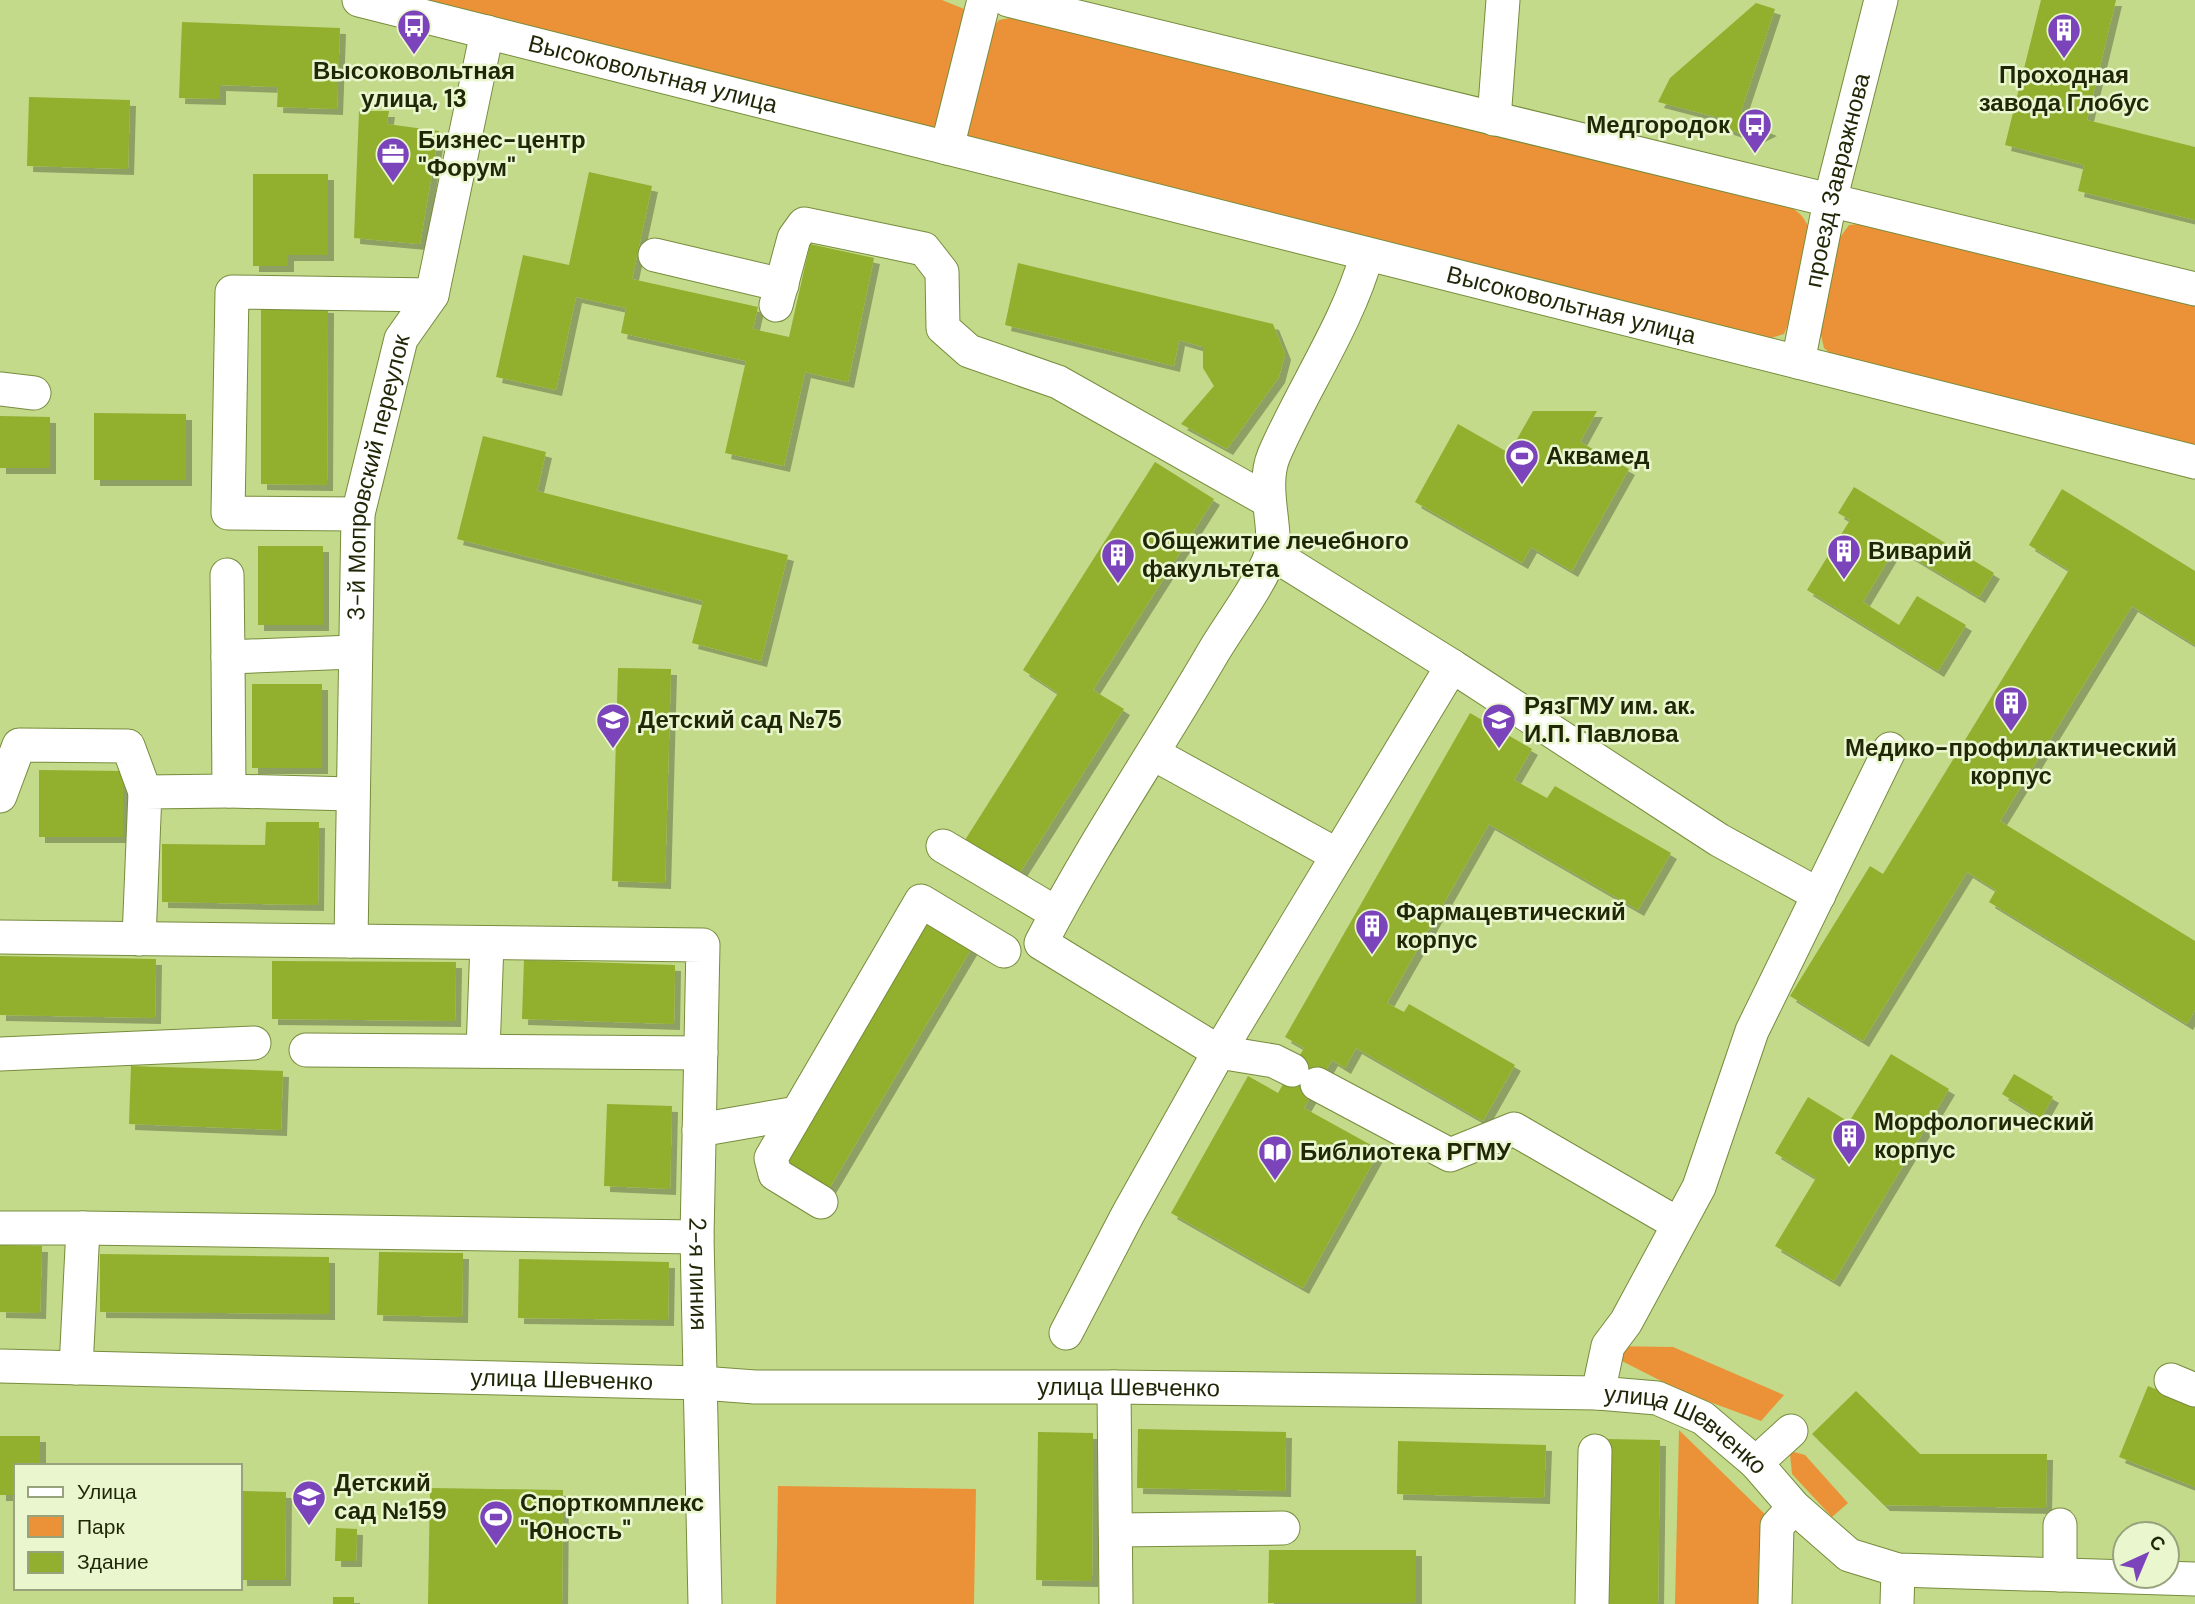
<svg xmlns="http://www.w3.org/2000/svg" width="2195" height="1604" font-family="'DM Sans',sans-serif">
<defs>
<filter id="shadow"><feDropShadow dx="6" dy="6" stdDeviation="0" flood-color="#0004"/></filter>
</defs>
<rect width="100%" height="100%" fill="#c3da8a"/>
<g fill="#eb9238">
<path d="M 402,0 L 942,0 L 964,9 L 971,25 L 939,128 L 925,134 Z"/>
<path d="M 1020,16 L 1785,204 C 1796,210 1804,215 1808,227 C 1813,241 1792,319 1784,334 L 1771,338 L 1748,335 L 961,138 L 984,37 L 999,20 Z"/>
<path d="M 1869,223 L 2195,303 L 2195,448 L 1836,358 L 1824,348 L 1820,331 L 1838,240 L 1849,225 Z"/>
<path d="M 1608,1346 L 1673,1347 L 1784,1395 L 1761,1421 L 1683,1392 L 1608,1354 Z"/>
<path d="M 1679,1430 L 1777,1526 L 1775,1604 L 1675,1604 Z"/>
<path d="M 1794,1452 L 1805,1455 L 1848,1503 L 1832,1517 L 1792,1474 L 1790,1454 Z"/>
<path d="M 778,1486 L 976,1489 L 974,1604 L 776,1604 Z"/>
</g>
<g fill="#92af2f" filter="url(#shadow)">
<path d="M 2041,0 L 2116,0 L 2087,120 L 2195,147 L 2195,220 L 2078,191 L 2084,165 L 2005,145 Z"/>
<path d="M 1756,3 L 1775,9 L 1741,111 L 1749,121 L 1771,130 L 1755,138 L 1728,129 L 1724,119 L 1658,102 L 1670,78 Z"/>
<path d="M 182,22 L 340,28 L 337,109 L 277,107 L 278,87 L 220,85 L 220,99 L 179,98 Z"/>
<path d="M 29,97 L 130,100 L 128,169 L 27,166 Z"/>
<path d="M 359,111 L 389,111 L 387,124 L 439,131 L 420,244 L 354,238 Z"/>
<path d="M 589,172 L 652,186 L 632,279 L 758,307 L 753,329 L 789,337 L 810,244 L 874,258 L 848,382 L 805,372 L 784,466 L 725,453 L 746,361 L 621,333 L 626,308 L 576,297 L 556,390 L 496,377 L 523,255 L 569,265 Z"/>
<path d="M 253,174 L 328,174 L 328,255 L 288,255 L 288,266 L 253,266 Z"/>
<path d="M 1018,263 L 1273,324 L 1285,354 L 1279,377 L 1227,449 L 1181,424 L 1214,386 L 1203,368 L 1203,347 L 1179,340 L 1174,366 L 1005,325 Z"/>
<path d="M 261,306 L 328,307 L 327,485 L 261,484 Z"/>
<path d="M 1533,411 L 1597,411 L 1580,442 L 1629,469 L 1572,571 L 1531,547 L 1522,563 L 1415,502 L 1458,424 L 1509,453 Z"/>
<path d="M 94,413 L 186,414 L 186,480 L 94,480 Z"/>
<path d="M 0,416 L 50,417 L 50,468 L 0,468 Z"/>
<path d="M 483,436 L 546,452 L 537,491 L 788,555 L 761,661 L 692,643 L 703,601 L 457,539 Z"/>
<path d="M 1155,462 L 1214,499 L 1093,690 L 1124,709 L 1019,874 L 965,840 L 1058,693 L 1023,670 Z"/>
<path d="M 1854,487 L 1994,573 L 1979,597 L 1896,547 L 1863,602 L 1899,625 L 1917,596 L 1966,625 L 1938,671 L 1807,590 L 1850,520 L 1838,513 Z"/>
<path d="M 2062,489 L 2195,571 L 2195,645 L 2132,606 L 2000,821 L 2195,941 L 2195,1010 L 2187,1024 L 1989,902 L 1996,890 L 1967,872 L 1863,1041 L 1790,996 L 1870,866 L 1883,874 L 2069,570 L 2029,545 Z"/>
<rect x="258" y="546" width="65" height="79"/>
<path d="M 618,668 L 671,669 L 665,883 L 612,881 Z"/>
<rect x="252" y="684" width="70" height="84"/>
<path d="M 1470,713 L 1532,749 L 1514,780 L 1547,798 L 1555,786 L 1671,853 L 1638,910 L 1489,824 L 1387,1003 L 1404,1012 L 1409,1004 L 1515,1065 L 1483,1121 L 1356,1048 L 1345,1068 L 1332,1060 L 1304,1108 L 1380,1150 L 1303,1288 L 1171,1213 L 1248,1076 L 1278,1093 L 1304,1048 L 1285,1037 Z"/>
<path d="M 39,770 L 123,771 L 123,837 L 39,837 Z"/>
<path d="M 266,822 L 319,822 L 318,905 L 162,902 L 162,844 L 265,845 Z"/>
<path d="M 929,920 L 973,946 L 829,1189 L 785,1162 Z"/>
<path d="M 0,956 L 156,959 L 155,1018 L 0,1015 Z"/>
<path d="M 524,960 L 675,965 L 674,1024 L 522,1019 Z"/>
<path d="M 272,961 L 456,962 L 455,1021 L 272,1019 Z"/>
<path d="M 1891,1054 L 1949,1089 L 1834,1281 L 1775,1246 L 1816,1178 L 1775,1153 L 1808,1097 L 1849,1122 Z"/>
<path d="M 131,1066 L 283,1071 L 281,1130 L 129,1124 Z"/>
<path d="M 2014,1074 L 2053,1097 L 2041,1118 L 2002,1094 Z"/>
<path d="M 607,1104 L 672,1106 L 670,1189 L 604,1186 Z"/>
<path d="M 0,1245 L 42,1246 L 40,1313 L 0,1312 Z"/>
<path d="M 379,1252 L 463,1253 L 462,1317 L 377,1315 Z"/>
<path d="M 100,1254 L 329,1257 L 329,1314 L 100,1312 Z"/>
<path d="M 519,1259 L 669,1262 L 668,1320 L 518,1318 Z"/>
<path d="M 2148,1386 L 2195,1405 L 2195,1487 L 2119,1457 Z"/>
<path d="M 1856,1391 L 1920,1454 L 2047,1454 L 2046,1508 L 1884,1505 L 1812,1434 Z"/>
<path d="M 1138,1429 L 1286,1432 L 1285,1491 L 1137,1488 Z"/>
<path d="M 1038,1432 L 1093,1433 L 1092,1581 L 1036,1580 Z"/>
<path d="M 0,1436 L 40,1436 L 40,1466 L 16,1466 L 16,1495 L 0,1495 Z"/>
<path d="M 1607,1439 L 1660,1440 L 1658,1604 L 1604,1604 Z"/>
<path d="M 1398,1441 L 1546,1445 L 1544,1498 L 1397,1494 Z"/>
<path d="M 430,1488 L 563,1490 L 562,1604 L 428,1604 Z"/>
<path d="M 240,1491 L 286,1492 L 285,1580 L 241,1580 Z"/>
<path d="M 336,1528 L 357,1529 L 356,1561 L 335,1561 Z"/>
<path d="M 1269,1550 L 1416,1550 L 1416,1603 L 1268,1603 Z"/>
<rect x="333" y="1597" width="21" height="7"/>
</g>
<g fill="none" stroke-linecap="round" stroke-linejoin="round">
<g stroke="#778c3d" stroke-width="35">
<g id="minor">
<path id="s1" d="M 359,0 L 2195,462"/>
<path d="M 1008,0 L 2195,289"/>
<path d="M 1494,119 L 1503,0"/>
<path d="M 947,148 L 984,0"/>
<path d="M 1367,254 C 1348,323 1303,388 1274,455 C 1260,488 1279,531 1271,555 C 1260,584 1231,623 1214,651 C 1157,749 1093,843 1041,943 L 1219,1052 L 1452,666 L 1719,840 L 1819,895"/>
<path d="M 655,255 L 782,285"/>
<path d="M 776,305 L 794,238 L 804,224 L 924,249 L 942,272 L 943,328 L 969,351 L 1058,382 L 1267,500"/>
<path id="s2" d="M 1798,362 L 1830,201 L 1881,0"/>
<path d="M 0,389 L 34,393"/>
<path d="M 358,514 L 228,513 L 232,292 L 432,295"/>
<path d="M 1271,553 L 1452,666"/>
<path d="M 227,575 L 228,657 L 353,652"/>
<path d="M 1154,754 L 1337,855"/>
<path d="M 229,791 L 352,794"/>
<path d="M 0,796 L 19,745 L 128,746 L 145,792"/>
<path d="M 943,846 L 1056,913"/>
<path id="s3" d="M 0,937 L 703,945 L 697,1237 L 705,1604"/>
<path d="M 139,939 L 145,792 L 229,791 L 228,657"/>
<path id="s4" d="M 351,941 L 358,514 L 401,339 L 432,295 L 487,32"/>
<path d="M 306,1050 L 701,1053"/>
<path d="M 483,1051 L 487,943"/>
<path d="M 0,1054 L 254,1043"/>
<path d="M 1317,1084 L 1450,1155 L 1514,1129 L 1678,1224"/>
<path d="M 699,1130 L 797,1113"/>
<path d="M 821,1202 L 775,1174 L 771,1158 L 921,901 L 1004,951"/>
<path d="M 0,1228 L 83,1228"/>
<path d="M 1066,1333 L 1128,1214 L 1219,1052 L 1274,1061 L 1292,1070"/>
<path id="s5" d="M 0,1366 L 701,1383 L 755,1387 L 1114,1387 L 1598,1393 L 1657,1398 L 1703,1418 L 1756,1463 L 1794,1507 L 1849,1555 L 1898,1570 L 2195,1579"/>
<path d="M 76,1368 L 83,1228 L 697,1237"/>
<path d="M 2171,1380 L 2195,1390"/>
<path d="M 1114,1387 L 1116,1604"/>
<path d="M 1598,1393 L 1608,1346 L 1626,1322 L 1699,1187 L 1752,1031 L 1890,749"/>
<path d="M 1756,1463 L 1791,1431"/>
<path d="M 1116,1530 L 1283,1528"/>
<path d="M 2060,1575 L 2060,1525"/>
<path d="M 1592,1604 L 1595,1451"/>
<path d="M 1775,1604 L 1777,1526 L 1794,1507"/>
<path d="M 1897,1604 L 1898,1570"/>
</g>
</g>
<use href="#minor" stroke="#fff" stroke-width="33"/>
</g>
<defs>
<g id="bus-pin" transform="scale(1.75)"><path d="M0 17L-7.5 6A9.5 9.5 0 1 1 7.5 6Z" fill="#7c44bb" stroke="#e9f6ce"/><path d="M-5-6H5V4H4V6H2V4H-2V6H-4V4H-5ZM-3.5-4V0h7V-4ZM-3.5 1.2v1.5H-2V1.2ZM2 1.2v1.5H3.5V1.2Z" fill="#fff"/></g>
<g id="building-pin" transform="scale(1.75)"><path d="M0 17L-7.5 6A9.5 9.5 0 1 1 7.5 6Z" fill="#7c44bb" stroke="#e9f6ce"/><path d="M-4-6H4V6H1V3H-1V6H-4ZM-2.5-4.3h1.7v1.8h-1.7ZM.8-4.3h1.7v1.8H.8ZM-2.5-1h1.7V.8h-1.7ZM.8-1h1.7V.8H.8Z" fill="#fff"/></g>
<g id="office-pin" transform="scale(1.75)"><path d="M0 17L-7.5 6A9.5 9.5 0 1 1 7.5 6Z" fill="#7c44bb" stroke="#e9f6ce"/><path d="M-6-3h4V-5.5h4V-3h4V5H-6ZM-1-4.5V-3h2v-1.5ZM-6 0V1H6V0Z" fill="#fff"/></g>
<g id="stadium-pin" transform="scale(1.75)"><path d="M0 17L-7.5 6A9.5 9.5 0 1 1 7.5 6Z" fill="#7c44bb" stroke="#e9f6ce"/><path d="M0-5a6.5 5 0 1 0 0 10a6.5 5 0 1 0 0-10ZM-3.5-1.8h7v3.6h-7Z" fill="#fff"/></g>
<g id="school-pin" transform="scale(1.75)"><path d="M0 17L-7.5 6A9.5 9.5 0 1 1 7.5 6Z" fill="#7c44bb" stroke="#e9f6ce"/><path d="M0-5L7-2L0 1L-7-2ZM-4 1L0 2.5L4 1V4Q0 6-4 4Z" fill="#fff"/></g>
<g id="university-pin" transform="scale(1.75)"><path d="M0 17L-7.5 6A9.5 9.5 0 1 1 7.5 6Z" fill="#7c44bb" stroke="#e9f6ce"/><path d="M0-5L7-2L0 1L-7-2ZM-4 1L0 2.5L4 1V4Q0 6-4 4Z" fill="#fff"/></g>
<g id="library-pin" transform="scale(1.75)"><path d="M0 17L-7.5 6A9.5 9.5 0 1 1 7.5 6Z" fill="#7c44bb" stroke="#e9f6ce"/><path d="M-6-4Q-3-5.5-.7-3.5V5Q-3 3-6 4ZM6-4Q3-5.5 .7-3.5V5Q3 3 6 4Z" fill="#fff"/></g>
</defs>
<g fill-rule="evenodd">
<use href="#bus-pin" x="414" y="26"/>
<use href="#building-pin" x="2064" y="30"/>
<use href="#bus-pin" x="1755" y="125"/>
<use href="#office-pin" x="393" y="154"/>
<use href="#stadium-pin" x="1522" y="456"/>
<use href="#building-pin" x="1844" y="551"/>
<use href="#building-pin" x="1118" y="555"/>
<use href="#building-pin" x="2011" y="703"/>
<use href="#school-pin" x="613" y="720"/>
<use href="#university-pin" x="1499" y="720"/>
<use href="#building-pin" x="1372" y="926"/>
<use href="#building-pin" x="1849" y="1136"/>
<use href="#library-pin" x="1275" y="1152"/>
<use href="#school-pin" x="309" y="1497"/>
<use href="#stadium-pin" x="496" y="1517"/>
</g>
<g text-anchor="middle" stroke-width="5" stroke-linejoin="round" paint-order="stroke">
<g font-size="24" font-weight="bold" fill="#1f2706" stroke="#e9f6ce" text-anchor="start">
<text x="414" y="79" text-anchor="middle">Высоковольтная<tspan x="414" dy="28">улица, 13</tspan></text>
<text x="2064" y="83" text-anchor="middle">Проходная<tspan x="2064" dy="28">завода Глобус</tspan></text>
<text x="1730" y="133" text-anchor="end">Медгородок</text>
<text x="418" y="148">Бизнес-центр<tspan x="418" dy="28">"Форум"</tspan></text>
<text x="1546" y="464">Аквамед</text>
<text x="1142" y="549">Общежитие лечебного<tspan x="1142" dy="28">факультета</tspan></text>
<text x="1868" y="559">Виварий</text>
<text x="1524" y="714">РязГМУ им. ак.<tspan x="1524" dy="28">И.П. Павлова</tspan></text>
<text x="638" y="728">Детский сад №75</text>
<text x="2011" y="756" text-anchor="middle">Медико-профилактический<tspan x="2011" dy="28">корпус</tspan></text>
<text x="1396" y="920">Фармацевтический<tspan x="1396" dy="28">корпус</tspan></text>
<text x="1874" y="1130">Морфологический<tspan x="1874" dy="28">корпус</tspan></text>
<text x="1300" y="1160">Библиотека РГМУ</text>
<text x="334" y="1491">Детский<tspan x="334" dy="28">сад №159</tspan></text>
<text x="520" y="1511">Спорткомплекс<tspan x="520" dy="28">"Юность"</tspan></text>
</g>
<g font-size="24" fill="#1f2706" stroke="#e9f6ce">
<text dy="8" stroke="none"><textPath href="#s1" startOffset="303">Высоковольтная улица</textPath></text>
<text dy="8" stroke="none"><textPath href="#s2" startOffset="186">проезд Завражнова</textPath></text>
<text dy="8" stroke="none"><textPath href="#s1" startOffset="1250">Высоковольтная улица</textPath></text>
<text dy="8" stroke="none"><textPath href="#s4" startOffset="466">3-й Мопровский переулок</textPath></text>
<text dy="8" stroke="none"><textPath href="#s3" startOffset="1032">2-я линия</textPath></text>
<text dy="8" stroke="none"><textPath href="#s5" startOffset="562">улица Шевченко</textPath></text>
<text dy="8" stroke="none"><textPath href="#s5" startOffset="1129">улица Шевченко</textPath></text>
<text dy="8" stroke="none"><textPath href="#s5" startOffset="1696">улица Шевченко</textPath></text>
</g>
</g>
<rect x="14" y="1464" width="228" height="126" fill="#e9f6ce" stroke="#98a37e" stroke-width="2"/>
<rect x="28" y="1487" width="35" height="10" fill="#ffffff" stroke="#98a37e" stroke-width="2"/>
<text x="77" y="1499" font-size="21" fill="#1f2706">Улица</text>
<rect x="28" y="1516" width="35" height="21" fill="#eb9238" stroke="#98a37e" stroke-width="2"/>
<text x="77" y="1534" font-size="21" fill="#1f2706">Парк</text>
<rect x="28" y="1552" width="35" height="21" fill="#92af2f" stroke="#98a37e" stroke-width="2"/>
<text x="77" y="1569" font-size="21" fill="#1f2706">Здание</text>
<g transform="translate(2146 1555) rotate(44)"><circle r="33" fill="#e9f6ce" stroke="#98a37e" stroke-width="2"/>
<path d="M0-5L12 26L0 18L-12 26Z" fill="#7c44bb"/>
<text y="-10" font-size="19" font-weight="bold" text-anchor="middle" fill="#1f2706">С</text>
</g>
</svg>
